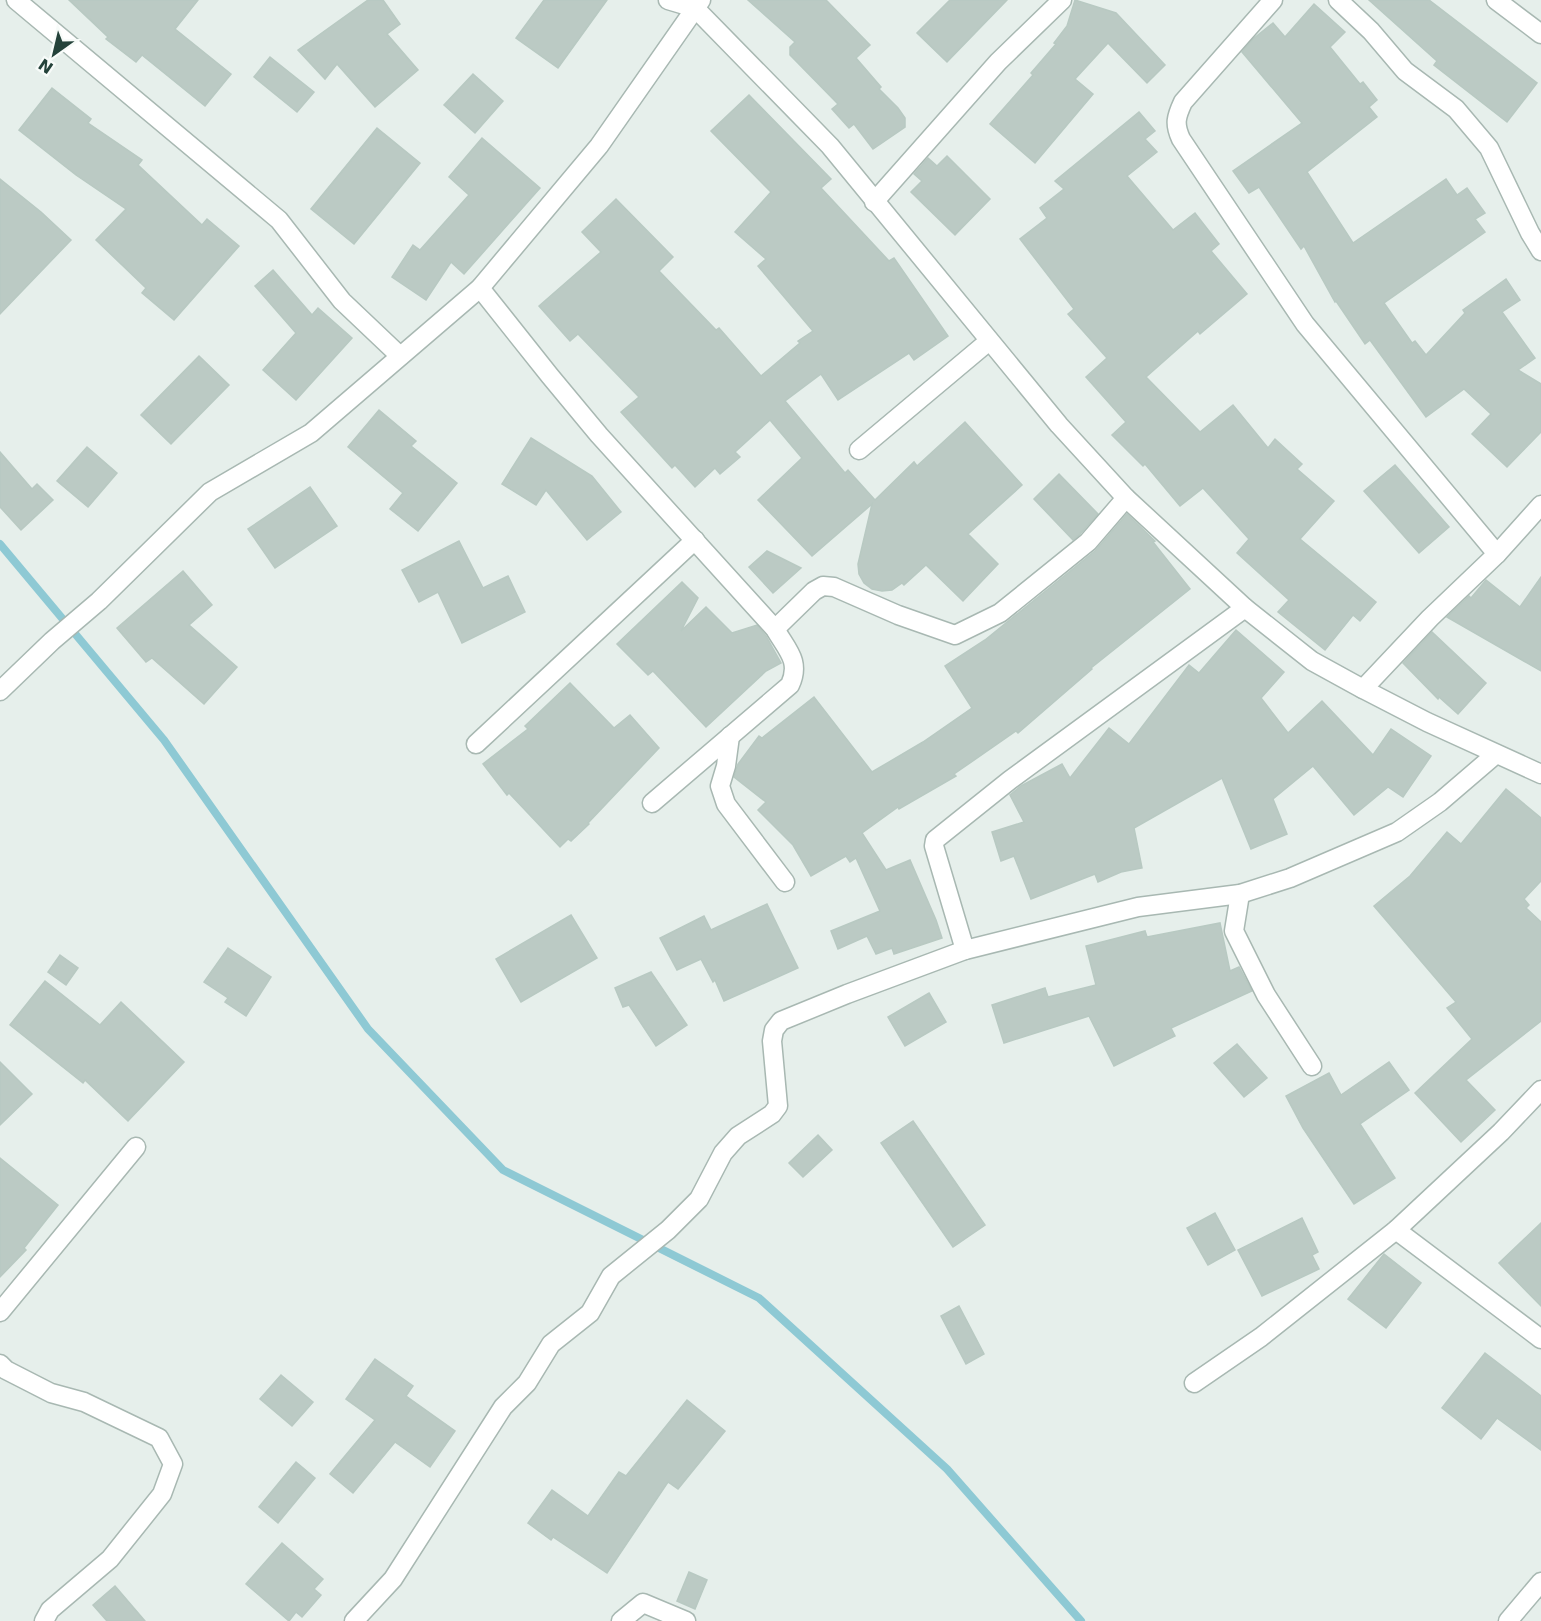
<svg xmlns="http://www.w3.org/2000/svg" width="1541" height="1621" font-family="'DejaVu Sans',sans-serif">
<rect width="100%" height="100%" fill="#e6efeb"/>
<g fill="none" stroke-linecap="round" stroke-linejoin="round">
<path stroke="#8ec9d4" stroke-width="8" d="M 0,544 L 164,740 L 368,1029 L 503,1170 L 759,1298 L 947,1469 L 1081,1621"/>
</g>
<g fill="#bbcac4" stroke="#b8c9c2" stroke-width="1.5">
<path d="M 69,0 L 198,0 L 175,29 L 231,74 L 205,106 L 142,55 L 136,62 L 106,39 L 108,37 Z"/>
<path d="M 368,0 L 383,0 L 400,24 L 387,34 L 418,70 L 375,107 L 337,64 L 325,79 L 298,50 Z"/>
<path d="M 544,0 L 607,0 L 558,68 L 516,38 Z"/>
<path d="M 748,0 L 826,0 L 870,45 L 856,58 L 881,87 L 879,89 L 898,108 L 905,118 L 905,127 L 873,149 L 854,124 L 849,128 L 832,109 L 838,104 L 790,55 L 790,47 L 795,42 Z"/>
<path d="M 950,0 L 1007,0 L 947,62 L 917,33 Z"/>
<path d="M 1075,0 L 1116,13 L 1165,65 L 1147,83 L 1108,43 L 1075,79 L 1093,94 L 1035,163 L 990,124 L 1033,75 L 1031,73 L 1056,44 L 1054,43 L 1067,26 Z"/>
<path d="M 1369,0 L 1429,0 L 1537,83 L 1507,122 L 1434,65 L 1437,61 Z"/>
<path d="M 1314,4 L 1345,32 L 1330,47 L 1360,84 L 1363,82 L 1377,100 L 1369,107 L 1377,117 L 1307,172 L 1353,243 L 1446,179 L 1457,195 L 1467,188 L 1485,213 L 1475,219 L 1485,232 L 1384,303 L 1412,343 L 1415,341 L 1426,355 L 1465,313 L 1463,310 L 1506,279 L 1520,300 L 1502,312 L 1535,358 L 1518,370 L 1541,384 L 1541,432 L 1507,467 L 1472,434 L 1491,414 L 1464,389 L 1426,417 L 1370,340 L 1365,344 L 1336,301 L 1335,302 L 1304,246 L 1301,249 L 1259,187 L 1249,193 L 1233,171 L 1302,123 L 1242,52 L 1253,39 L 1273,23 L 1285,37 Z"/>
<path d="M 270,57 L 314,92 L 297,112 L 254,77 Z"/>
<path d="M 473,74 L 503,101 L 475,133 L 444,105 Z"/>
<path d="M 52,88 L 91,119 L 88,123 L 142,160 L 138,165 L 202,225 L 207,219 L 239,246 L 174,320 L 142,293 L 146,288 L 96,240 L 126,209 L 76,175 L 19,130 Z"/>
<path d="M 749,95 L 831,179 L 821,188 L 889,261 L 894,258 L 948,336 L 914,360 L 909,353 L 838,400 L 821,374 L 785,401 L 845,473 L 848,470 L 875,500 L 914,462 L 917,466 L 965,422 L 1022,485 L 968,534 L 998,564 L 963,601 L 926,565 L 904,585 L 902,583 L 892,590 L 882,591 L 872,589 L 864,583 L 859,574 L 858,564 L 872,504 L 812,556 L 758,500 L 802,458 L 770,420 L 735,452 L 740,457 L 720,474 L 715,468 L 695,487 L 675,465 L 672,468 L 621,412 L 639,397 L 578,334 L 570,341 L 539,306 L 601,252 L 582,232 L 616,199 L 673,257 L 659,271 L 716,330 L 719,328 L 761,376 L 800,343 L 798,341 L 813,331 L 758,266 L 766,259 L 735,232 L 771,192 L 711,131 Z"/>
<path d="M 1139,112 L 1155,131 L 1145,139 L 1157,152 L 1127,176 L 1173,230 L 1195,213 L 1219,244 L 1211,251 L 1247,294 L 1200,334 L 1198,331 L 1146,377 L 1200,432 L 1233,405 L 1268,448 L 1275,439 L 1302,464 L 1297,469 L 1334,501 L 1300,539 L 1376,602 L 1360,621 L 1353,615 L 1325,650 L 1278,612 L 1289,600 L 1237,553 L 1249,539 L 1203,488 L 1180,506 L 1145,464 L 1143,466 L 1112,435 L 1126,422 L 1086,377 L 1107,358 L 1068,314 L 1074,309 L 1020,239 L 1047,218 L 1040,208 L 1064,189 L 1055,181 Z"/>
<path d="M 377,128 L 420,163 L 354,244 L 311,209 Z"/>
<path d="M 482,138 L 540,188 L 464,274 L 451,262 L 426,300 L 392,277 L 413,245 L 420,250 L 469,195 L 449,177 Z"/>
<path d="M 947,156 L 990,199 L 955,235 L 911,192 L 922,181 L 914,174 L 928,158 L 937,166 Z"/>
<path d="M 0,179 L 41,212 L 71,240 L 0,314 Z"/>
<path d="M 273,270 L 312,315 L 318,308 L 352,338 L 296,400 L 263,370 L 296,333 L 255,286 Z"/>
<path d="M 199,356 L 229,385 L 171,444 L 141,415 Z"/>
<path d="M 379,410 L 416,441 L 411,446 L 457,483 L 418,531 L 390,509 L 403,493 L 348,447 Z"/>
<path d="M 531,438 L 592,476 L 621,512 L 587,540 L 546,490 L 536,505 L 502,484 Z"/>
<path d="M 87,447 L 117,473 L 88,507 L 57,481 Z"/>
<path d="M 0,452 L 32,489 L 37,484 L 53,500 L 21,530 L 0,507 Z"/>
<path d="M 1395,465 L 1449,527 L 1419,553 L 1364,491 Z"/>
<path d="M 1059,474 L 1098,514 L 1080,534 L 1073,540 L 1034,499 Z"/>
<path d="M 310,487 L 337,526 L 275,568 L 248,529 Z"/>
<path d="M 1127,514 L 1155,541 L 1153,542 L 1190,589 L 1091,668 L 1092,669 L 1018,733 L 1016,731 L 954,774 L 956,776 L 899,809 L 898,807 L 862,833 L 886,870 L 910,860 L 936,920 L 942,938 L 894,954 L 892,948 L 876,954 L 867,936 L 838,949 L 831,931 L 880,911 L 856,858 L 850,862 L 846,856 L 811,876 L 793,845 L 758,810 L 766,802 L 734,777 L 738,764 L 759,736 L 762,738 L 814,697 L 872,772 L 923,742 L 972,708 L 945,666 L 985,640 L 1095,551 Z"/>
<path d="M 459,541 L 483,588 L 508,576 L 525,612 L 462,643 L 438,592 L 419,602 L 402,570 Z"/>
<path d="M 767,551 L 801,568 L 773,593 L 749,567 Z"/>
<path d="M 183,571 L 212,605 L 189,625 L 237,667 L 204,704 L 152,658 L 146,662 L 117,628 Z"/>
<path d="M 1541,577 L 1541,671 L 1447,617 L 1469,596 L 1471,598 L 1486,580 L 1520,607 Z"/>
<path d="M 682,582 L 698,598 L 681,631 L 706,607 L 732,633 L 757,625 L 766,636 L 781,663 L 766,671 L 706,727 L 653,671 L 648,675 L 617,644 Z"/>
<path d="M 1236,630 L 1284,672 L 1261,698 L 1288,733 L 1322,701 L 1373,755 L 1391,729 L 1431,756 L 1403,797 L 1388,787 L 1354,815 L 1313,766 L 1273,799 L 1287,834 L 1251,849 L 1222,778 L 1134,828 L 1142,868 L 1121,872 L 1098,882 L 1095,874 L 1031,899 L 1014,856 L 1001,861 L 992,832 L 1024,822 L 1010,795 L 1021,786 L 1062,764 L 1070,778 L 1109,728 L 1129,744 L 1189,665 L 1199,673 Z"/>
<path d="M 1432,632 L 1486,683 L 1458,714 L 1439,697 L 1438,699 L 1403,663 Z"/>
<path d="M 570,683 L 614,728 L 630,715 L 659,748 L 588,823 L 589,824 L 571,841 L 568,839 L 560,847 L 509,793 L 507,795 L 483,764 L 528,729 L 525,726 Z"/>
<path d="M 1506,789 L 1541,818 L 1541,881 L 1524,899 L 1529,905 L 1526,908 L 1541,922 L 1541,1021 L 1466,1080 L 1495,1110 L 1461,1142 L 1415,1093 L 1472,1039 L 1447,1008 L 1456,1002 L 1374,906 L 1410,876 L 1447,832 L 1461,844 Z"/>
<path d="M 767,904 L 798,968 L 724,1001 L 715,980 L 713,982 L 701,959 L 677,970 L 660,938 L 704,916 L 711,930 Z"/>
<path d="M 571,915 L 597,958 L 521,1002 L 496,959 Z"/>
<path d="M 1220,923 L 1230,971 L 1239,967 L 1252,991 L 1171,1028 L 1175,1036 L 1114,1066 L 1089,1016 L 1004,1043 L 992,1005 L 1045,988 L 1048,997 L 1096,985 L 1086,946 L 1145,931 L 1147,937 Z"/>
<path d="M 228,948 L 271,977 L 246,1016 L 225,1002 L 228,998 L 204,982 Z"/>
<path d="M 60,955 L 78,968 L 66,985 L 48,972 Z"/>
<path d="M 651,972 L 687,1025 L 656,1046 L 629,1005 L 623,1007 L 615,988 Z"/>
<path d="M 45,981 L 100,1025 L 121,1002 L 184,1062 L 128,1121 L 85,1080 L 83,1083 L 10,1025 Z"/>
<path d="M 929,993 L 946,1022 L 905,1046 L 888,1017 Z"/>
<path d="M 1237,1044 L 1267,1078 L 1244,1097 L 1214,1063 Z"/>
<path d="M 0,1062 L 32,1094 L 0,1125 Z"/>
<path d="M 1389,1062 L 1409,1090 L 1360,1124 L 1395,1178 L 1354,1204 L 1303,1128 L 1286,1096 L 1329,1073 L 1341,1095 Z"/>
<path d="M 913,1121 L 985,1225 L 953,1247 L 881,1143 Z"/>
<path d="M 818,1135 L 832,1150 L 803,1177 L 789,1163 Z"/>
<path d="M 0,1158 L 58,1205 L 24,1248 L 26,1250 L 0,1277 Z"/>
<path d="M 1215,1213 L 1235,1250 L 1208,1265 L 1187,1228 Z"/>
<path d="M 1302,1218 L 1318,1252 L 1312,1255 L 1319,1269 L 1262,1296 L 1238,1250 Z"/>
<path d="M 1541,1223 L 1541,1306 L 1499,1263 Z"/>
<path d="M 1384,1254 L 1421,1283 L 1386,1328 L 1348,1299 Z"/>
<path d="M 959,1306 L 984,1354 L 966,1364 L 941,1316 Z"/>
<path d="M 1485,1353 L 1541,1396 L 1541,1450 L 1497,1418 L 1481,1439 L 1442,1408 Z"/>
<path d="M 375,1359 L 413,1386 L 406,1396 L 455,1431 L 430,1467 L 395,1442 L 353,1493 L 330,1474 L 375,1420 L 346,1399 Z"/>
<path d="M 281,1375 L 313,1402 L 292,1426 L 260,1399 Z"/>
<path d="M 687,1400 L 725,1431 L 678,1489 L 668,1482 L 607,1573 L 553,1537 L 551,1540 L 528,1523 L 552,1490 L 588,1516 L 619,1472 L 626,1476 Z"/>
<path d="M 296,1462 L 315,1478 L 278,1523 L 259,1507 Z"/>
<path d="M 282,1543 L 323,1579 L 314,1589 L 321,1595 L 302,1617 L 296,1612 L 289,1621 L 246,1584 Z"/>
<path d="M 689,1572 L 707,1580 L 695,1609 L 677,1601 Z"/>
<path d="M 115,1586 L 145,1621 L 107,1621 L 93,1605 Z"/>
</g>
<g fill="none" stroke-linecap="round" stroke-linejoin="round">
<g stroke="#a8b8b2" stroke-width="21">
<g id="street">
<path d="M 16,0 L 279,220 L 342,301 L 400,356"/>
<path d="M 668,0 L 695,8 L 830,146 L 1059,425 L 1126,498 L 1245,608 L 1312,661 L 1363,689 L 1427,722 L 1541,774"/>
<path d="M 1273,0 L 1183,102 C 1176,117 1174,124 1181,139 L 1305,324 L 1497,554"/>
<path d="M 1338,0 L 1371,31 L 1405,71 L 1456,109 L 1489,148 L 1530,233 L 1541,251"/>
<path d="M 1496,0 L 1541,34"/>
<path d="M 874,202 L 998,62 L 1062,0"/>
<path d="M 480,288 L 550,376 L 599,435 L 775,629 C 787,650 801,661 790,685 L 652,803"/>
<path d="M 859,450 L 989,341"/>
<path d="M 775,629 L 814,591 L 823,586 L 834,587 L 898,615 L 955,635 L 1000,613 L 1088,542 L 1126,498"/>
<path d="M 1363,689 L 1430,618 L 1497,554 L 1541,505"/>
<path d="M 0,691 L 52,641 L 99,601 L 210,492 L 311,433 L 480,288 L 599,146 L 701,0"/>
<path d="M 730,736 L 726,766 L 720,786 L 726,804 L 785,882"/>
<path d="M 476,744 L 695,540"/>
<path d="M 1240,894 L 1234,931 L 1266,995 L 1312,1066"/>
<path d="M 965,950 L 934,846 L 935,840 L 1010,780 L 1245,608"/>
<path d="M 1396,1230 L 1541,1339"/>
<path d="M 0,1312 L 136,1147"/>
<path d="M 0,1364 L 6,1370 L 51,1393 L 84,1402 L 159,1438 L 173,1464 L 162,1494 L 110,1559 L 50,1610 L 44,1621"/>
<path d="M 1194,1383 L 1261,1337 L 1396,1230 L 1501,1132 L 1541,1090"/>
<path d="M 354,1621 L 393,1579 L 503,1407 L 527,1383 L 551,1344 L 590,1313 L 611,1276 L 668,1230 L 699,1199 L 723,1153 L 738,1136 L 772,1114 L 778,1106 L 772,1041 L 774,1030 L 781,1021 L 847,994 L 965,950 L 1138,907 L 1240,894 L 1290,878 L 1397,832 L 1440,802 L 1496,754"/>
<path d="M 621,1621 L 643,1603 L 686,1621"/>
<path d="M 1508,1621 L 1541,1582"/>
</g>
</g>
<use href="#street" stroke="#fff" stroke-width="18"/>
</g>
<g transform="translate(54 54) rotate(214)" stroke="#f7fbf9" stroke-width="4.5" paint-order="stroke">
<path d="M0-4.5L10 22L0 15L-10 22Z" fill="#24423a"/>
<text y="-9" font-size="16" font-weight="bold" text-anchor="middle" fill="#24423a">N</text>
</g>
</svg>
